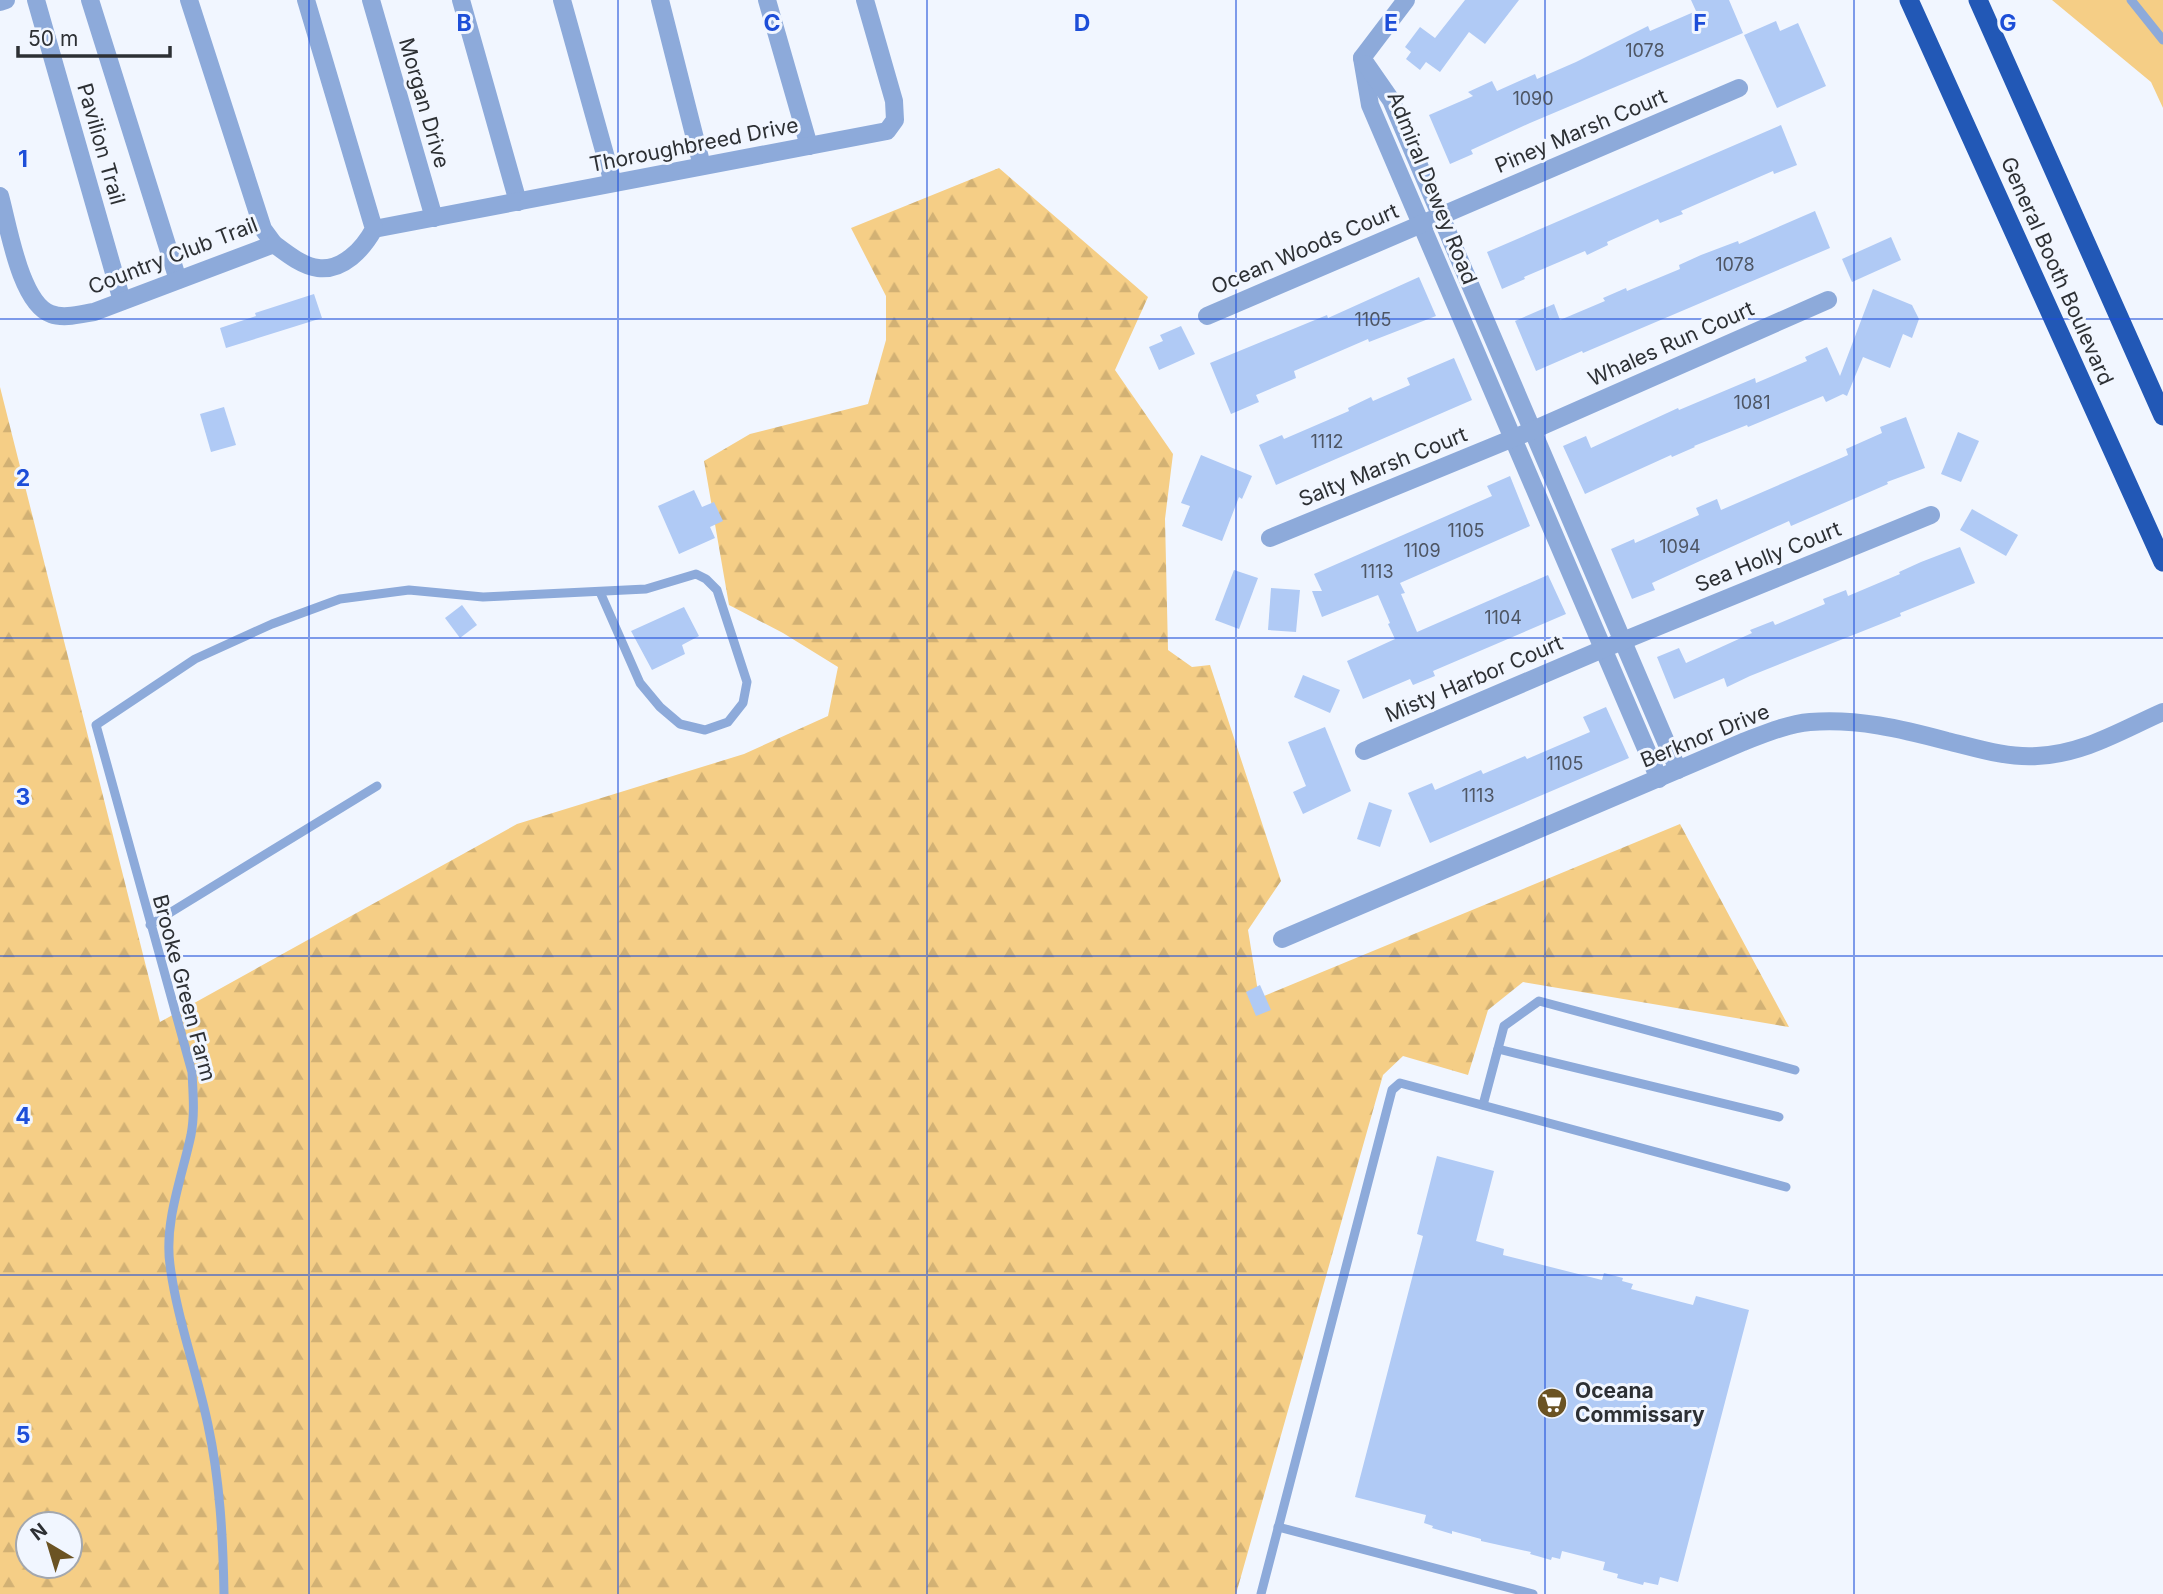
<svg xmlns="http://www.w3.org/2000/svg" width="2163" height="1594" font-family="Inter,sans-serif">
<defs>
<pattern id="forest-firs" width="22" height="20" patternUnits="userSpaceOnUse" patternTransform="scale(1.75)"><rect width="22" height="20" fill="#f5ce86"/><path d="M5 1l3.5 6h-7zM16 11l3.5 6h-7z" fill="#d2b174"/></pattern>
</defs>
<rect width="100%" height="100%" fill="#f1f6ff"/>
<path fill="url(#forest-firs)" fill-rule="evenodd" d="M 999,168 L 1148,297 L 1115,370 L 1173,454 L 1165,519 L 1168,650 L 1192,667 L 1210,665 L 1281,881 L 1248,930 L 1259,998 L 1680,824 L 1789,1027 L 1523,982 L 1488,1010 L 1468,1075 L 1403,1056 L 1383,1075 L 1236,1594 L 0,1594 L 0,387 L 160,1022 L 517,824 L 744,754 L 828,716 L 838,667 L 783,633 L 729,605 L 704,461 L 750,434 L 868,404 L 886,340 L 886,296 L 851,228 ZM 28,1524 L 70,1524 L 70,1566 L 28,1566 Z"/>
<path fill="#f5ce86" d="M 2052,0 L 2163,0 L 2163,108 L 2151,82 Z"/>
<g fill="#b0caf5">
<path d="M 1465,0 L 1519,0 L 1485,44 L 1469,32 L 1440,72 L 1426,62 L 1420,70 L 1406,59 L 1411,52 L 1405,47 L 1420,27 L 1435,38 Z"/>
<path d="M 1691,0 L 1729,0 L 1743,33 L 1530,123 L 1471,150 L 1473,154 L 1450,164 L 1429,115 L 1473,96 L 1468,92 L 1492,81 L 1497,91 L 1535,74 L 1537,79 L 1576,62 L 1648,26 L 1650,31 L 1696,11 Z"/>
<path d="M 1776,21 L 1780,31 L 1798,23 L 1826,86 L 1777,108 L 1744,35 Z"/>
<path d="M 1781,125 L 1797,165 L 1774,174 L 1773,171 L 1720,194 L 1681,211 L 1683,214 L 1660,223 L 1658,219 L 1607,242 L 1608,245 L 1587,255 L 1585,251 L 1524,277 L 1525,279 L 1502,289 L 1487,252 Z"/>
<path d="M 1815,211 L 1830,248 L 1583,353 L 1582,351 L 1536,371 L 1515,321 L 1554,304 L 1560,320 L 1605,301 L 1603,298 L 1626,288 L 1627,291 L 1680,269 L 1679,265 L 1701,255 L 1738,241 L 1739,244 Z"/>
<path d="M 1891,237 L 1901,260 L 1852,282 L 1842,259 Z"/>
<path d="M 1419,277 L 1436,316 L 1369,342 L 1368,339 L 1294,371 L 1296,378 L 1256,395 L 1259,402 L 1231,414 L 1210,363 L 1327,315 L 1328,318 Z"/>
<path d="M 1873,289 L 1912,305 L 1919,319 L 1912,338 L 1903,334 L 1890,368 L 1863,357 L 1847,396 L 1843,394 L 1826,402 L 1823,396 L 1748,427 L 1747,425 L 1694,446 L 1695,447 L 1672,457 L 1671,455 L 1585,494 L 1563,446 L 1586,436 L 1591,448 L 1678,408 L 1679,410 L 1755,378 L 1756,383 L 1807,361 L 1805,357 L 1827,347 L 1840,376 Z"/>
<path d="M 314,294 L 322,318 L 226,348 L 220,328 L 256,316 L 255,313 Z"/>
<path d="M 1181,326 L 1195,354 L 1159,370 L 1149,347 L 1163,341 L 1160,335 Z"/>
<path d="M 1454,358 L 1472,400 L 1276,485 L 1259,445 L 1282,435 L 1284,439 L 1349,411 L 1348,408 L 1371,397 L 1373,401 L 1410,385 L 1407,378 Z"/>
<path d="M 224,407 L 236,445 L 211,452 L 200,414 Z"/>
<path d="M 1906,417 L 1925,468 L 1887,482 L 1888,484 L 1791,526 L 1789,521 L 1700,561 L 1652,583 L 1655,590 L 1632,599 L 1611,549 L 1634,539 L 1635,543 L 1699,515 L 1696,508 L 1717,499 L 1721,510 L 1848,455 L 1846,449 L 1882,433 L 1880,427 Z"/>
<path d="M 1958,432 L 1979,441 L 1961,482 L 1941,474 Z"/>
<path d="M 1201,455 L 1252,476 L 1242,499 L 1239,497 L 1222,541 L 1182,526 L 1190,506 L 1181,503 Z"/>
<path d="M 1510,476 L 1530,526 L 1400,583 L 1405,593 L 1401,594 L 1417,632 L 1548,575 L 1566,614 L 1433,671 L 1435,676 L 1413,685 L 1410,679 L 1363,699 L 1347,661 L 1395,639 L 1388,624 L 1390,623 L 1378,595 L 1322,617 L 1312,591 L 1322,591 L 1314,574 L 1492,496 L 1487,486 Z"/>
<path d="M 694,490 L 702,507 L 714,502 L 723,521 L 710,527 L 715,538 L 679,554 L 658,506 Z"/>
<path d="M 1972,509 L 2018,535 L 2006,556 L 1960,530 Z"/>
<path d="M 1960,547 L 1975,583 L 1900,613 L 1901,616 L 1750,676 L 1727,687 L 1724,678 L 1674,699 L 1657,657 L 1679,648 L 1686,663 L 1752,633 L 1750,630 L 1773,621 L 1775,625 L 1825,604 L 1823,599 L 1846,590 L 1848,596 L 1900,574 L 1899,572 L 1921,562 Z"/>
<path d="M 1234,570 L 1258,578 L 1239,629 L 1215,620 Z"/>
<path d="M 1271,588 L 1300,590 L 1296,632 L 1268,630 Z"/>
<path d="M 462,605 L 477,625 L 460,638 L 445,618 Z"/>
<path d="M 684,607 L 699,636 L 682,645 L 685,654 L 652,670 L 631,631 Z"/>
<path d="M 1303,675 L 1340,690 L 1330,713 L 1294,697 Z"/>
<path d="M 1606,707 L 1629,758 L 1430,843 L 1408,793 L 1432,783 L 1435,790 L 1481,770 L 1483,774 L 1525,756 L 1527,759 L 1590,732 L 1583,717 Z"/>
<path d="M 1325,727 L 1351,791 L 1303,814 L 1293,792 L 1306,786 L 1288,742 Z"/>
<path d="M 1369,802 L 1392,810 L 1380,847 L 1357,839 Z"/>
<path d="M 1260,985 L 1271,1010 L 1256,1016 L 1246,992 Z"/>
<path d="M 1437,1156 L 1494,1171 L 1476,1241 L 1504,1249 L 1503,1255 L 1602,1280 L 1604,1273 L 1623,1278 L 1622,1281 L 1633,1284 L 1631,1289 L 1693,1305 L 1696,1296 L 1749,1310 L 1678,1582 L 1660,1577 L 1658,1585 L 1644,1582 L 1643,1585 L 1617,1578 L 1618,1574 L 1603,1570 L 1605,1562 L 1562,1551 L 1560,1559 L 1552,1557 L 1551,1560 L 1530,1554 L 1531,1552 L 1481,1541 L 1481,1539 L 1452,1531 L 1452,1534 L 1432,1528 L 1433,1526 L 1424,1523 L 1426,1515 L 1355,1497 L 1423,1236 L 1417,1234 Z"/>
</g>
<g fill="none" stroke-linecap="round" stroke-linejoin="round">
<g stroke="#8daada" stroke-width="9">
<path d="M 2131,0 L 2163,40"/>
<path d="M 150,925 L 377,786"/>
<path d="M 1498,1049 L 1779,1117"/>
<path d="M 1483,1105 L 1504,1026 L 1539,1001 L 1795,1070"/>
<path d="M 1278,1527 L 1533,1594"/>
<path d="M 224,1594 C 223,1537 220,1481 208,1425 C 197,1372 177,1319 170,1265 C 164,1222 182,1177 191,1135 C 195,1114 193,1093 192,1072 L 96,725 L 195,659 L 272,624 L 340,599 L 409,590 L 483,597 L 646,589 L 696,574 L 706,579 L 717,590 L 747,682 L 743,703 L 728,722 L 705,730 L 680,724 L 660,707 L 640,683 L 600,592"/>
<path d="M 1261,1594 L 1392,1090 L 1400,1083 L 1786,1187"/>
</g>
<g stroke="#8daada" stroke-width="18">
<path d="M 36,0 L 122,301"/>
<path d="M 90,0 L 178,280"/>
<path d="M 371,0 L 434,218"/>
<path d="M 461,0 L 518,202"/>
<path d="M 562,0 L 613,183"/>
<path d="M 660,0 L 702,166"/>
<path d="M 767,0 L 809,146"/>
<path d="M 0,2 L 6,0"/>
<path d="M 1362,58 L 1370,105 L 1659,779"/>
<path d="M 1362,58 L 1406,0"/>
<path d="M 1366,64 L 1391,100 L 1678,770"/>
<path d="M 0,196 C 8,224 20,303 51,314 C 64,319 81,314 94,312 L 274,244 L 263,229 L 189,0"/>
<path d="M 374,229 L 887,131 L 895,120 L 894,101 L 865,0"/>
<path d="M 274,244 C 286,253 302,266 318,268 C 343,271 363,249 374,229 L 306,0"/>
<path d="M 1207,316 L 1739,88"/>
<path d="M 1270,538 L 1533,430 L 1828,300"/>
<path d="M 1364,751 L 1603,649 L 1931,515"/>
<path d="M 1282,939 L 1743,742 C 1764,734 1787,724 1810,722 C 1856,718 1902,729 1947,741 C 1976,748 2006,758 2037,756 C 2084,754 2122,730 2163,712"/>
</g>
<g stroke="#2258b6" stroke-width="19">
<path d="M 1909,0 L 2163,562"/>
<path d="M 1978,0 L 2163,416"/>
</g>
</g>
<path fill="none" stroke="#1d4ed8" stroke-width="2" stroke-opacity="0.55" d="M 309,0 L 309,1594M 618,0 L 618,1594M 927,0 L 927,1594M 1236,0 L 1236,1594M 1545,0 L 1545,1594M 1854,0 L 1854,1594M 0,319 L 2163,319M 0,638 L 2163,638M 0,956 L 2163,956M 0,1275 L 2163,1275"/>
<defs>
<g id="supermarket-disc" transform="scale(1.575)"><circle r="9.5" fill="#6b5323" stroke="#f1f6ff"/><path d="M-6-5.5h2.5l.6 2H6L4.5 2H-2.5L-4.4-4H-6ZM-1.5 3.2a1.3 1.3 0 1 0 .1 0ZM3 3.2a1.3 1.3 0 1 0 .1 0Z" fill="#fff"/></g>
</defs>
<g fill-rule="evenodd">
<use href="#supermarket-disc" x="1552" y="1403"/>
</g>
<g text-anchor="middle" stroke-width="6" stroke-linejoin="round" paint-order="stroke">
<g font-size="18" fill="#4e5664">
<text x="1645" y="57">1078</text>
<text x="1533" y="105">1090</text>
<text x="1735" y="271">1078</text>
<text x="1373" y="326">1105</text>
<text x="1752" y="409">1081</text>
<text x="1327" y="448">1112</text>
<text x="1466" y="537">1105</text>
<text x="1680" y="553">1094</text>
<text x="1422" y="557">1109</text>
<text x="1377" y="578">1113</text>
<text x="1503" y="624">1104</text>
<text x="1565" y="770">1105</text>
<text x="1478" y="802">1113</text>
</g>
<g font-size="21" fill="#2d3034" stroke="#f1f6ff">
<text transform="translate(424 103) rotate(74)" y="7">Morgan Drive</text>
<text transform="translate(1581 131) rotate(-23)" y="7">Piney Marsh Court</text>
<text transform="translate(101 144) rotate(74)" y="7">Pavilion Trail</text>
<text transform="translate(694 145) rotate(-11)" y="7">Thoroughbreed Drive</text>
<text transform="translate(1432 188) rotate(68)" y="7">Admiral Dewey Road</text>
<text transform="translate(1305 249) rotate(-23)" y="7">Ocean Woods Court</text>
<text transform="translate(173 256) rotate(-21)" y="7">Country Club Trail</text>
<text transform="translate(2057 271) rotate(66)" y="7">General Booth Boulevard</text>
<text transform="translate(1671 344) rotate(-24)" y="7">Whales Run Court</text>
<text transform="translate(1383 467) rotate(-22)" y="7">Salty Marsh Court</text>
<text transform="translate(1768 557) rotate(-22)" y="7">Sea Holly Court</text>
<text transform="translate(1474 679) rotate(-23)" y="7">Misty Harbor Court</text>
<text transform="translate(1705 736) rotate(-22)" y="7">Berknor Drive</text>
<text transform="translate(184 988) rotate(75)" y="7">Brooke Green Farm</text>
</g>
<g font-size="21" font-weight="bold" fill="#2d3034" stroke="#f1f6ff" text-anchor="start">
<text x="1575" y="1398">Oceana<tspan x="1575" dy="24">Commissary</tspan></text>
</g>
</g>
<g font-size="23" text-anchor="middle" font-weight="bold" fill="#1d4ed8" stroke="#f1f6ff" stroke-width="6" stroke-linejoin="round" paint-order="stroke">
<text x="464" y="31">B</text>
<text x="772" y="31">C</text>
<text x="1082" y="31">D</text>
<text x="1391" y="31">E</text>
<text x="1700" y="31">F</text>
<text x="2008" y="31">G</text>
<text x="23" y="167">1</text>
<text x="23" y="486">2</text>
<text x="23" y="805">3</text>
<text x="23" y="1124">4</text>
<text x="23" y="1443">5</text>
</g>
<g transform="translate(49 1545) rotate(322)"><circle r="33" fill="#f1f6ff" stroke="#a3a7ae" stroke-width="2"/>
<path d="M0-5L12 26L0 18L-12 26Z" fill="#6b5323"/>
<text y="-10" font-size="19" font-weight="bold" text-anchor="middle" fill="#2d3034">N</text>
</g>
<path d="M18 46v10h152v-10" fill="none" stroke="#2d3034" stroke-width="3.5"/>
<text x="28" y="46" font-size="21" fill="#2d3034" stroke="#f1f6ff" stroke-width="5" paint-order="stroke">50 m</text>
</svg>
